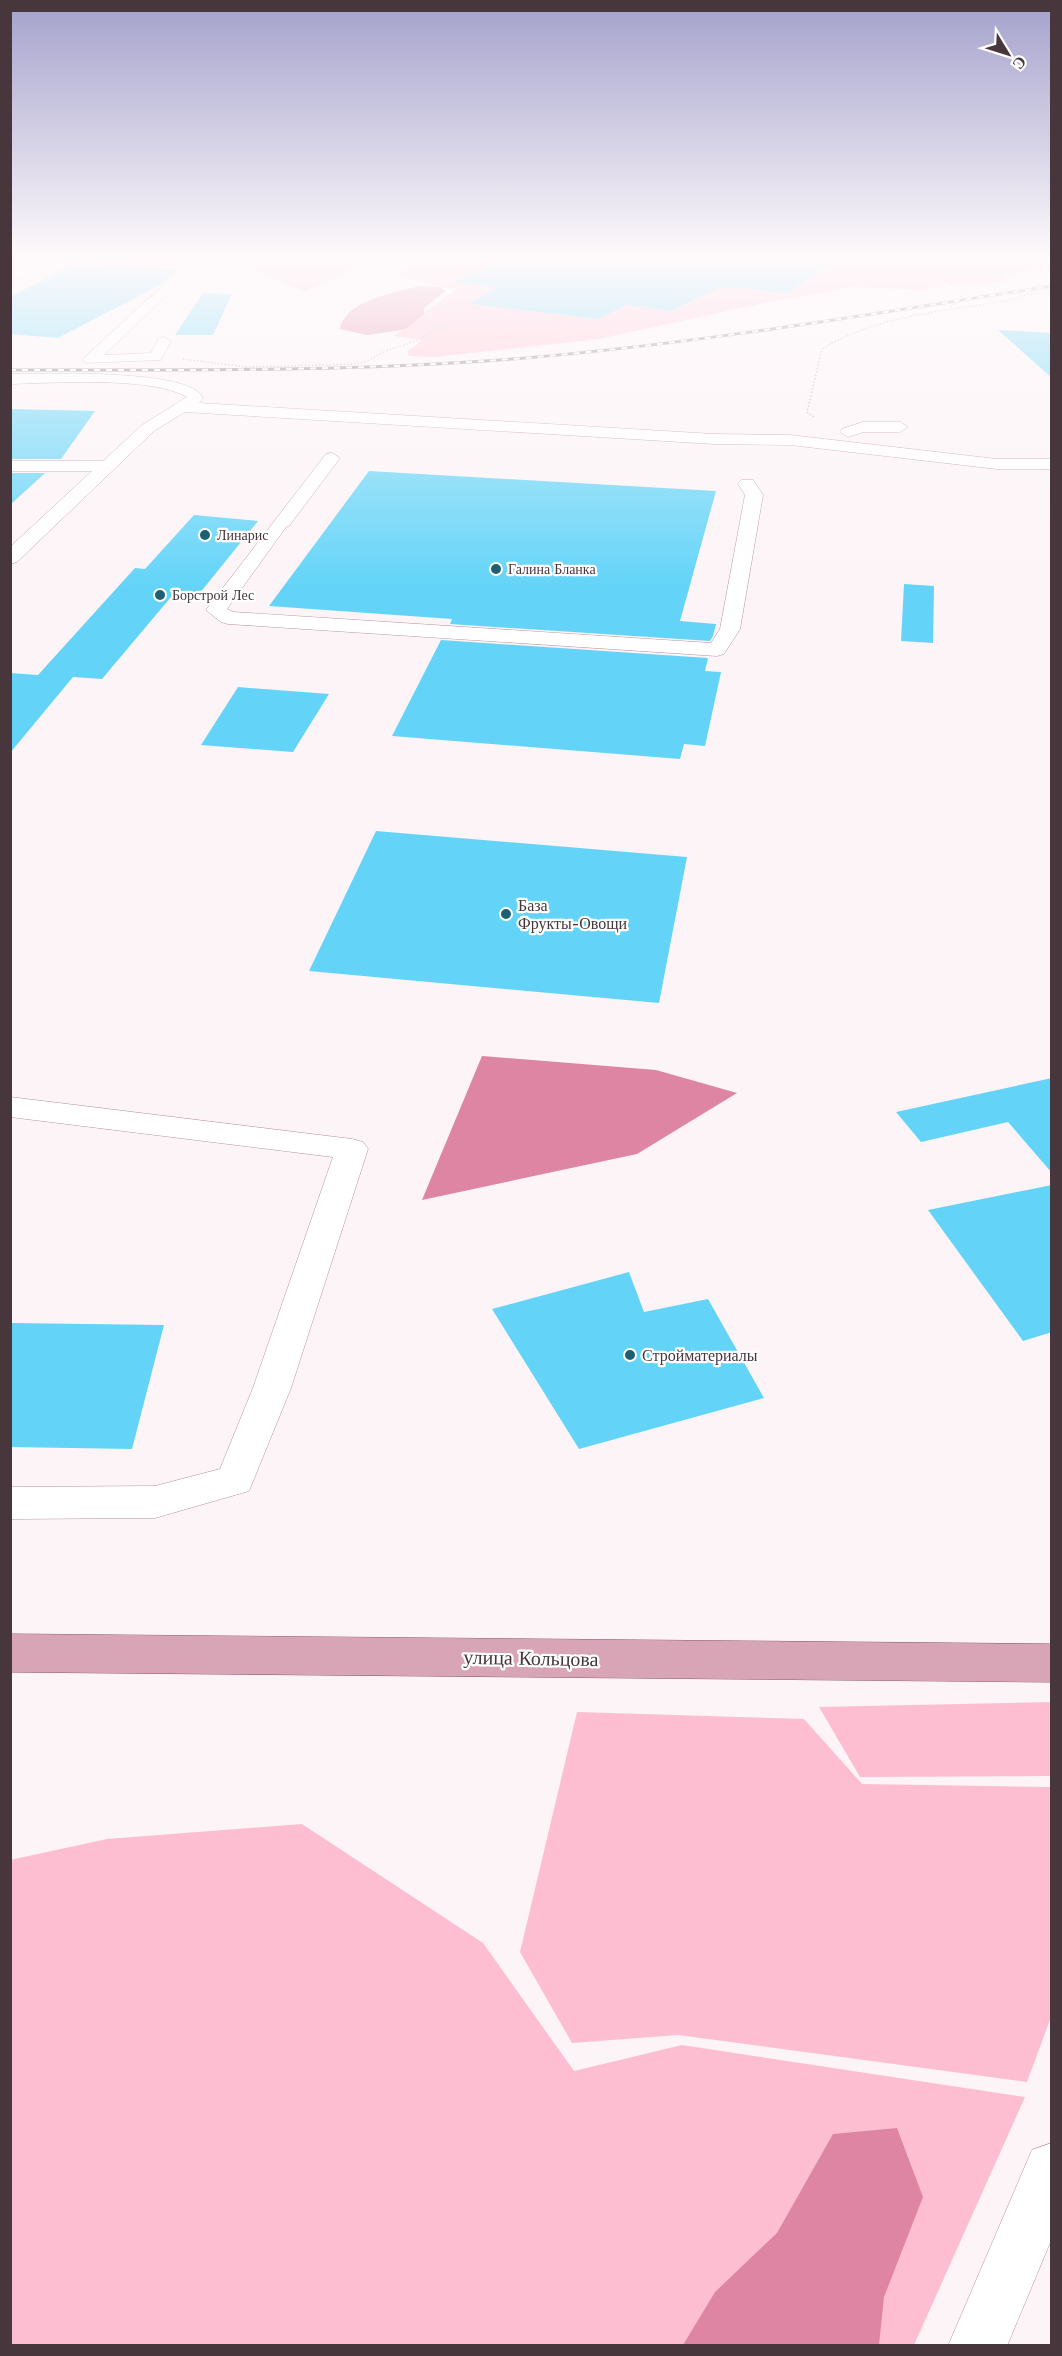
<svg xmlns="http://www.w3.org/2000/svg" width="1062" height="2356" font-family="'Libre Baskerville',serif">
<rect width="100%" height="100%" fill="#fdf4f7"/>
<g fill="#febed1">
<path d="M 263,257 L 375,257 L 305,292 L 246,268 Z"/>
<path d="M 424,257 L 1051,257 L 1051,268 L 1001,276 L 1013,281 L 946,285 L 955,278 L 926,290 L 851,287 L 759,304 L 599,339 L 434,357 L 409,356 L 407,352 L 422,340 L 394,336 L 455,290 L 394,274 Z"/>
<path d="M 1051,1702 L 1051,1776 L 860,1777 L 819,1707 Z"/>
<path d="M 577,1712 L 804,1719 L 862,1784 L 1051,1787 L 1051,2017 L 1027,2082 L 678,2035 L 572,2043 L 520,1952 Z"/>
<path d="M 302,1824 L 483,1943 L 574,2071 L 682,2045 L 1025,2097 L 914,2345 L 11,2345 L 10,1860 L 107,1839 Z"/>
</g>
<g fill="#de85a3">
<path d="M 419,286 L 439,287 L 446,291 L 424,308 L 424,314 L 406,329 L 395,331 L 367,335 L 340,329 C 345,300 395,293 419,286 Z"/>
<path d="M 482,1056 L 656,1070 L 737,1093 L 637,1154 L 422,1200 Z"/>
<path d="M 897,2128 L 923,2197 L 884,2297 L 879,2345 L 683,2345 L 715,2292 L 777,2233 L 833,2134 Z"/>
</g>
<g fill="#63d4f8">
<path d="M 512,257 L 840,257 L 788,293 L 723,286 L 671,311 L 626,305 L 598,319 L 469,304 L 497,287 L 454,282 Z"/>
<path d="M 75,263 L 176,270 L 162,284 L 58,338 L 10,334 L 10,297 Z"/>
<path d="M 203,293 L 232,294 L 213,335 L 175,335 Z"/>
<path d="M 998,330 L 1052,333 L 1052,378 Z"/>
<path d="M 10,409 L 95,411 L 61,459 L 10,459 Z"/>
<path d="M 369,471 L 716,491 L 680,621 L 716,624 L 713,636 L 710,641 L 450,624 L 452,619 L 269,606 Z"/>
<path d="M 10,473 L 45,473 L 10,505 Z"/>
<path d="M 194,515 L 258,521 L 195,599 L 171,597 L 102,679 L 73,677 L 10,753 L 10,673 L 38,675 L 135,568 L 145,569 Z"/>
<path d="M 904,584 L 934,586 L 933,643 L 901,641 Z"/>
<path d="M 441,640 L 708,658 L 705,671 L 721,672 L 705,746 L 684,744 L 680,759 L 392,736 Z"/>
<path d="M 238,687 L 329,694 L 293,752 L 201,745 Z"/>
<path d="M 376,831 L 687,857 L 659,1003 L 309,971 Z"/>
<path d="M 1052,1078 L 1052,1173 L 1008,1122 L 921,1142 L 896,1112 Z"/>
<path d="M 1052,1185 L 1052,1332 L 1023,1341 L 928,1210 Z"/>
<path d="M 629,1272 L 644,1312 L 708,1299 L 764,1398 L 579,1449 L 492,1309 Z"/>
<path d="M 10,1323 L 164,1325 L 132,1449 L 10,1447 Z"/>
</g>
<g fill="none" stroke-linecap="round" stroke-linejoin="round">
<g stroke="#b7919c" stroke-width="1">
<g id="minor">
<path d="M 194,257 L 207,257 L 104,355 L 151,353 L 159,338 L 164,337 L 171,341 L 161,360 L 85,363 L 83,360 L 85,357 Z"/>
<path d="M 10,264 L 29,276 L 27,279 L 19,279 L 10,274 Z"/>
<path d="M 10,374 C 40,374 196,368 203,399 L 199,403 L 714,434 L 790,435 L 997,459 L 1052,459 L 1052,469 L 997,469 L 790,445 L 714,444 L 185,412 L 154,431 L 17,562 L 10,564 L 10,547 L 92,471 L 10,471 L 10,461 L 103,461 L 142,425 L 187,397 C 150,376 54,383 10,384 Z"/>
<path d="M 863,422 L 900,422 L 908,427 L 900,432 L 864,432 L 848,437 L 840,432 L 842,429 Z"/>
<path d="M 332,453 L 340,458 L 289,526 L 286,527 L 227,609 L 233,612 L 711,643 L 720,629 L 745,495 L 738,484 L 741,480 L 753,480 L 763,495 L 740,629 L 724,654 L 717,656 L 228,624 L 221,622 L 206,610 L 209,606 L 326,454 Z"/>
<path d="M 10,1097 L 352,1139 L 363,1142 L 368,1149 L 291,1388 L 249,1491 L 155,1518 L 10,1519 L 10,1487 L 155,1486 L 220,1469 L 253,1388 L 333,1157 L 10,1117 Z"/>
<path d="M 1052,2143 L 1052,2238 L 1007,2346 L 948,2346 L 1032,2150 Z"/>
</g>
</g>
<g stroke="#93586b" stroke-width="1">
<path id="major" d="M 10,1634 L 1052,1644 L 1052,1682 L 10,1672 Z"/>
</g>
<g stroke="#bcb1b5" stroke-width="1.5" stroke-dasharray="1.5 2" stroke-linecap="butt">
<path d="M 1031,295 L 1052,292"/>
<path d="M 951,307 L 980,279"/>
<path d="M 183,359 L 246,367 L 354,364 C 370,362 371,358 384,352 C 408,342 417,344 439,326 L 444,328"/>
<path d="M 814,417 L 807,412 L 822,349 C 877,316 937,312 999,302 C 1017,299 1034,291 1052,288"/>
</g>
<use href="#minor" fill="#fff" fill-rule="evenodd"/>
<use href="#major" fill="#d7a5b6" fill-rule="evenodd"/>
<g stroke="#827579" stroke-width="3">
<path id="rail" d="M 10,370 C 182,370 354,372 525,358 C 702,343 877,313 1052,286"/>
</g>
<use href="#rail" stroke="#fff" stroke-width="2" stroke-dasharray="6" stroke-linecap="butt"/>
</g>
<linearGradient id="sky" x2="0" y2="1"><stop stop-color="#a4a1cc"/><stop offset="0.44" stop-color="#fefafb"/><stop offset="1" stop-color="#fefafb" stop-opacity="0"/></linearGradient>
<rect width="1062" height="587" fill="url(#sky)"/>
<g fill="#1d5f73" stroke="#fff" stroke-width="2">
<circle cx="205" cy="535" r="6"/>
<circle cx="496" cy="569" r="6"/>
<circle cx="160" cy="595" r="6"/>
<circle cx="506" cy="914" r="6"/>
<circle cx="630" cy="1355" r="6"/>
</g>
<g text-anchor="middle" stroke-width="4.5" stroke-linejoin="round" paint-order="stroke">
<g font-size="14" fill="#47373c" stroke="#fff" text-anchor="start">
<text x="217" y="540">Линарис</text>
<text x="508" y="574">Галина Бланка</text>
<text x="172" y="600">Борстрой Лес</text>
</g>
<g font-size="16" fill="#47373c" stroke="#fff" text-anchor="start">
<text x="518" y="911">База<tspan x="518" dy="18">Фрукты-Овощи</tspan></text>
<text x="642" y="1361">Стройматериалы</text>
</g>
<g font-size="20" fill="#47373c" stroke="#fff">
<text transform="translate(531 1658) rotate(1)" y="7">улица Кольцова</text>
</g>
</g>
<rect width="1062" height="2356" fill="none" stroke="#47373c" stroke-width="24"/>
<g transform="translate(1008 54) rotate(128)" stroke="#ffffff" stroke-width="4.5" paint-order="stroke">
<path d="M0-4.5L10 22L0 15L-10 22Z" fill="#47373c"/>
<text y="-9" font-size="16" font-weight="bold" text-anchor="middle" fill="#47373c">С</text>
</g>
</svg>
